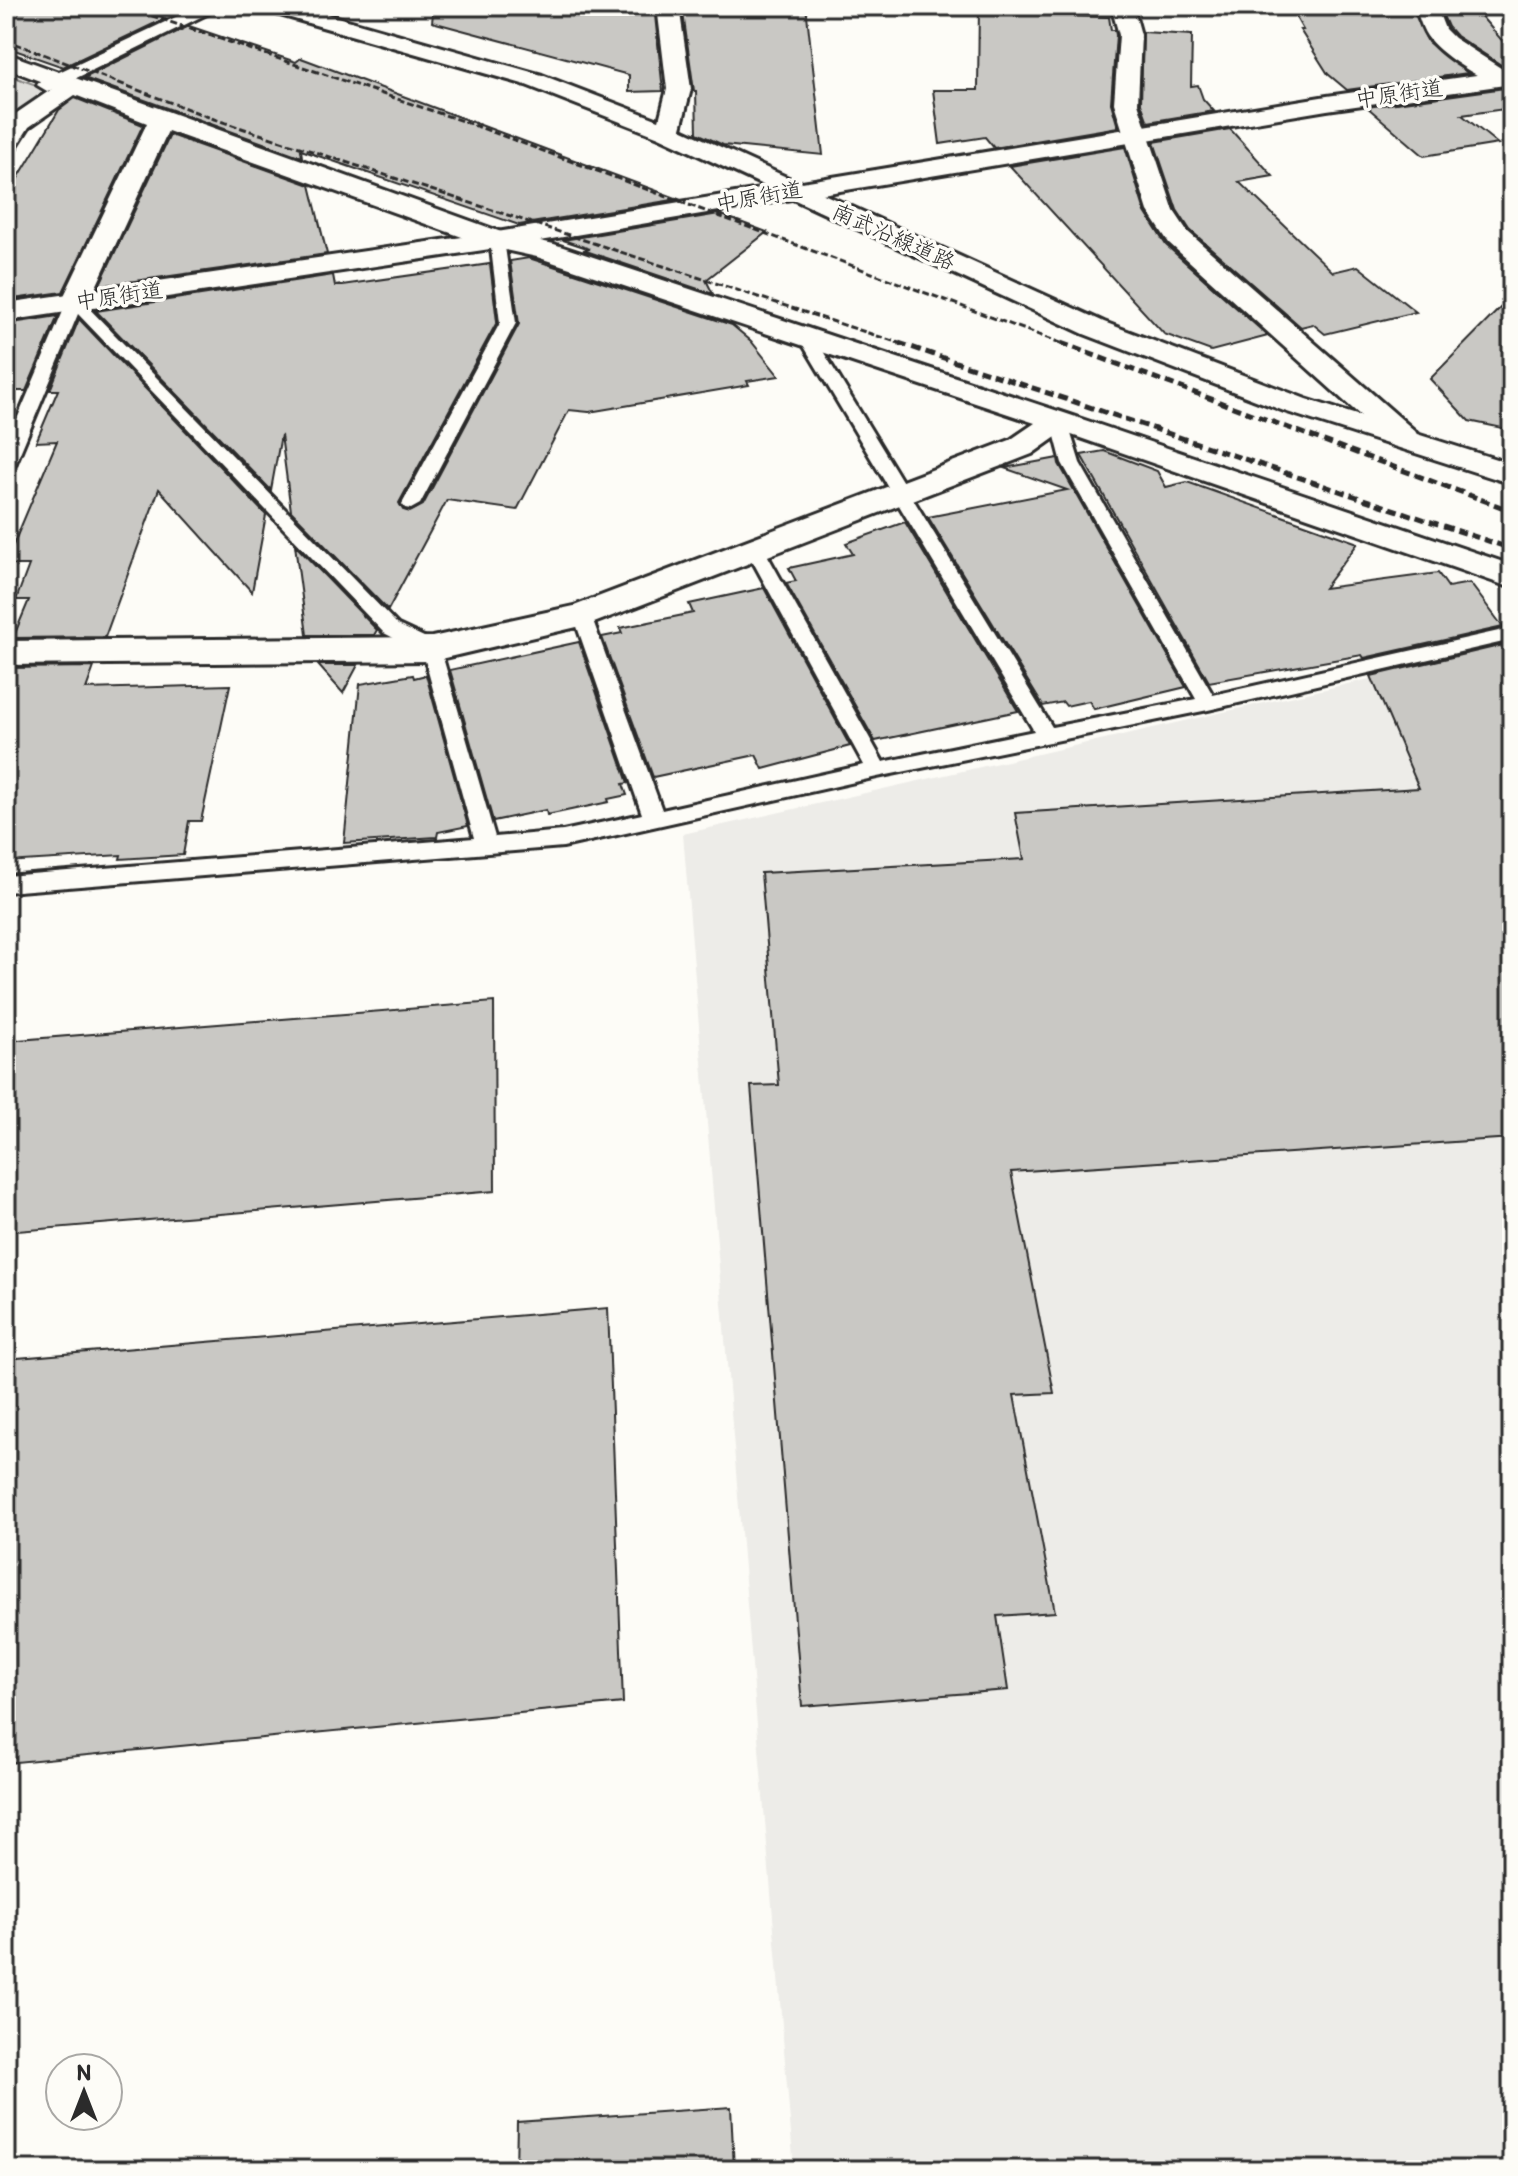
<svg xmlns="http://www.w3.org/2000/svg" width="1518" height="2176" font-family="Itim,'Klee One',sans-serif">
<rect width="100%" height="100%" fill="#fdfcf7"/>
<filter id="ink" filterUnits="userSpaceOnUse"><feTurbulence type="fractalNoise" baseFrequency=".0125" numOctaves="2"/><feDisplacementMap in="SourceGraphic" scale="16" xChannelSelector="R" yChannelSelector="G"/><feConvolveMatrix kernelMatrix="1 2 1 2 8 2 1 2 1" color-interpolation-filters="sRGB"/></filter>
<g filter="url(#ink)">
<path fill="#edece8" d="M 1512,647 L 1512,2170 L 794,2170 L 683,834 Z"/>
<path fill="#dfdeda" stroke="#858482" stroke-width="2" d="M 6,74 L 50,90 L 6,124 Z"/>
<g fill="#c9c8c4" stroke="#2b2b2b" stroke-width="2">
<path d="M 6,6 L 128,6 L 166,18 L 63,67 L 6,47 Z"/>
<path d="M 434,6 L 654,6 L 663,91 L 629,92 L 629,75 L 432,22 Z"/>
<path d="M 682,6 L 806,6 L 823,155 L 723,145 L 697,133 L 696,91 L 694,91 Z"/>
<path d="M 979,6 L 1039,6 L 1039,15 L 1109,17 L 1111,30 L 1115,30 L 1116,35 L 1111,103 L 1118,127 L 994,148 L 985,137 L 940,144 L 933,90 L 978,90 Z"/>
<path d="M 1350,6 L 1354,12 L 1413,10 L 1428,42 L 1468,73 L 1347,90 L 1328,74 L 1300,30 L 1303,30 L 1290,7 Z"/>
<path d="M 1474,8 L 1512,52 L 1512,67 L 1506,68 L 1456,36 L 1448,27 L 1440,9 Z"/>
<path d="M 189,26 L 296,62 L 301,58 L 679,199 L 519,225 L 301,150 L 302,157 L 84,78 Z"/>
<path d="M 1143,32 L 1192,35 L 1191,86 L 1198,85 L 1203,99 L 1214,111 L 1148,122 L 1141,103 Z"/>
<path d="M 1512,87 L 1512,108 L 1462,115 L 1498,144 L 1424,156 L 1367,107 Z"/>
<path d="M 75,98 L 143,125 L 63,292 L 6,300 L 6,198 L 59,110 Z"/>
<path d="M 1230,129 L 1273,176 L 1239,182 L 1333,272 L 1358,266 L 1416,312 L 1325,334 L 1313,324 L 1301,327 L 1190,230 L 1177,210 L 1154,142 Z"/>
<path d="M 170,135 L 310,185 L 327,254 L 99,286 Z"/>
<path d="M 1125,147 L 1145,212 L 1166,245 L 1268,336 L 1211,351 L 1164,334 L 1010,166 Z"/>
<path d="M 719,214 L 767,232 L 706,280 L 713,294 L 583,250 L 590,249 L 563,240 Z"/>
<path d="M 529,258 L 732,325 L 751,341 L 779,376 L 747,381 L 749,385 L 589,412 L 569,410 L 517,510 L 447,500 L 388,610 L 291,511 L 281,435 L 271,490 L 96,311 L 333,275 L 335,286 L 490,264 L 497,322 L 399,503 L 403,510 L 410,512 L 423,505 L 519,324 L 510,261 Z"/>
<path d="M 1512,296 L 1512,430 L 1469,421 L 1430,379 Z"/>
<path d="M 58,316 L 26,391 L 6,391 L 6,324 Z"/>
<path d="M 79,319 L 266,515 L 252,592 L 159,489 L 105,637 L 13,638 L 29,600 L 16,600 L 29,565 L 6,565 L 6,562 L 57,441 L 36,442 L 58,390 L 50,390 Z"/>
<path d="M 1104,451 L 1157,471 L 1166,487 L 1187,482 L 1358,543 L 1324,588 L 1438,573 L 1448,587 L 1470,583 L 1503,627 L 1364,658 L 1362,655 L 1209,682 L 1081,455 Z"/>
<path d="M 1058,458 L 1059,464 L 1186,687 L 1094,709 L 1089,701 L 1066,706 L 1063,702 L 1043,706 L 928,517 L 1067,490 L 1004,468 Z"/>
<path d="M 905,522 L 1018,711 L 875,741 L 786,583 L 796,581 L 789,568 L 853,554 L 846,543 Z"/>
<path d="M 295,545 L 377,630 L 374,635 L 307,635 Z"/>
<path d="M 764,588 L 850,746 L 763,769 L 756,755 L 653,777 L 602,637 L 622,633 L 620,628 L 693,613 L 689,604 Z"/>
<path d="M 579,642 L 628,783 L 623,784 L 627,795 L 608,799 L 609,802 L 547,815 L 546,810 L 493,821 L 450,670 Z"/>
<path d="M 1512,643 L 1512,1138 L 1011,1172 L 1054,1393 L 1014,1395 L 1055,1612 L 997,1616 L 1008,1690 L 802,1706 L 751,1086 L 779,1085 L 761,873 L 1024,859 L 1015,813 L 1419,788 L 1371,676 Z"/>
<path d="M 318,665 L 358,665 L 343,693 Z"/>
<path d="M 94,667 L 86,689 L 230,685 L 201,821 L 189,821 L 183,855 L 120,859 L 121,855 L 6,862 L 6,668 Z"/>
<path d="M 413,675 L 414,678 L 426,675 L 468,826 L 438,832 L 437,837 L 344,843 L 360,684 Z"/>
<path d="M 494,1002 L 495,1191 L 6,1232 L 6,1041 Z"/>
<path d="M 608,1308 L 623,1703 L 6,1763 L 6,1359 Z"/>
<path d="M 731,2107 L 734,2170 L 516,2170 L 517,2122 Z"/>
</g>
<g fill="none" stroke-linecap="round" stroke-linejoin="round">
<g stroke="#2b2b2b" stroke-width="6">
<g id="service">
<path d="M 497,236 L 504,240 L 516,323 L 420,504 L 411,509 L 405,508 L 402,504 L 500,323 L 490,240 Z"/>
<path d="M 75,297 L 80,299 L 398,625 L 439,644 L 495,837 L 563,831 L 642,814 L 573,615 L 582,609 L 591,615 L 662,810 L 864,765 L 746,549 L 755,543 L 764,549 L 883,762 L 1034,731 L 799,338 L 807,333 L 815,338 L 1052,727 L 1196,699 L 1062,463 L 1051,421 L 1059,416 L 1067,421 L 1080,463 L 1213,695 L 1512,628 L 1512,640 L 1208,710 L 877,777 L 563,847 L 6,892 L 6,876 L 474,838 L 423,653 L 384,633 L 78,314 L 15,465 L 6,470 L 6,445 L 67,302 Z"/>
</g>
</g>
<g stroke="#2b2b2b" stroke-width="6">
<path id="pedestrian" d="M 199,6 L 223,6 L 54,89 L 47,91 L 37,85 L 40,81 Z"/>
</g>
<g stroke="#2b2b2b" stroke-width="6">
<g id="minor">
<path d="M 657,6 L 679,6 L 691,89 L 680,132 L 677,137 L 659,137 L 656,132 L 667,89 Z"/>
<path d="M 1111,6 L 1133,6 L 1141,35 L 1138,103 L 1174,211 L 1188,232 L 1415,431 L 1419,438 L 1415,445 L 1404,447 L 1393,445 L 1169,243 L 1148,211 L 1114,103 L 1119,35 Z"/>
<path d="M 1414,6 L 1436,6 L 1445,29 L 1454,38 L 1510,74 L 1510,84 C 1491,89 1443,56 1430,40 C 1421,30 1420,17 1414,6 Z"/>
<path d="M 6,53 L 504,233 L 554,244 L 1070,415 L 1512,565 L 1512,588 L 1063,432 L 1032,454 L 594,623 L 432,661 L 6,665 L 6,641 L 432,637 L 574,606 L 1010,440 L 1035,423 L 537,257 L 487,246 L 168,131 L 89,302 L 85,308 L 75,310 L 65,308 L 61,302 L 147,123 L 75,95 L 29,127 L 15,149 L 6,151 L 6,125 L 11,117 L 55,87 L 6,68 Z"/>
</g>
</g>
<g stroke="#2b2b2b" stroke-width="6">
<path id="tertiary" d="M 263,6 L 298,6 L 542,75 L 677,127 L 1104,322 L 1306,399 L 1512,464 L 1512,484 L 1284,411 L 1084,334 L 659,137 L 526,85 L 266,11 Z"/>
</g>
<g stroke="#2b2b2b" stroke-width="6">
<path id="primary" d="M 1512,70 L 1512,84 L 1327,110 L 497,248 L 6,321 L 6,303 L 497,232 L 1327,96 Z"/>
</g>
<use href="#service" fill="#fdfcf7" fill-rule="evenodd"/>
<use href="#pedestrian" fill="#fdfcf7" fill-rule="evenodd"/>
<use href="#minor" fill="#fdfcf7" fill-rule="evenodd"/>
<use href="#tertiary" fill="#fdfcf7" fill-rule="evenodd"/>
<use href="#primary" fill="#fdfcf7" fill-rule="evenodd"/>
<g stroke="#2b2b2b" stroke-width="3" stroke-dasharray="7 3" stroke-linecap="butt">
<path d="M 123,6 L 468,123 L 1066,345"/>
<path d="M 6,40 L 214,119 L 905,345"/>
</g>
<g stroke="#2b2b2b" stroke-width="5" stroke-dasharray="9 5" stroke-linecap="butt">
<path d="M 899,343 L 1512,549"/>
<path d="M 1061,343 L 1512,511"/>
</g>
</g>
</g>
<g text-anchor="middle" stroke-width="7" stroke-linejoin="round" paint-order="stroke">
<g font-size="22" fill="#2b2b2b" stroke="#fdfcf7">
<text transform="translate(1399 93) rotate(-8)" y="8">中原街道</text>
<text transform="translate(759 196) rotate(-10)" y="8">中原街道</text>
<text transform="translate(894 236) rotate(24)" y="8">南武沿線道路</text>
<text transform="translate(119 295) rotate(-8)" y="8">中原街道</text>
</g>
</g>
<rect width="1518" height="2176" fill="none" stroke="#fdfcf7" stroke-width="32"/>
<rect x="16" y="16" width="1486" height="2144" fill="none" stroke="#2b2b2b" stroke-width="3" filter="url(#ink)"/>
<g transform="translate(84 2092)"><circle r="38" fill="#fdfcf7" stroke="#a9a8a5" stroke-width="2"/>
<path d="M0-6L14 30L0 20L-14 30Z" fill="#2b2b2b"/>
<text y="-12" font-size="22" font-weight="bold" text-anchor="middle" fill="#2b2b2b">N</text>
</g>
</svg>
